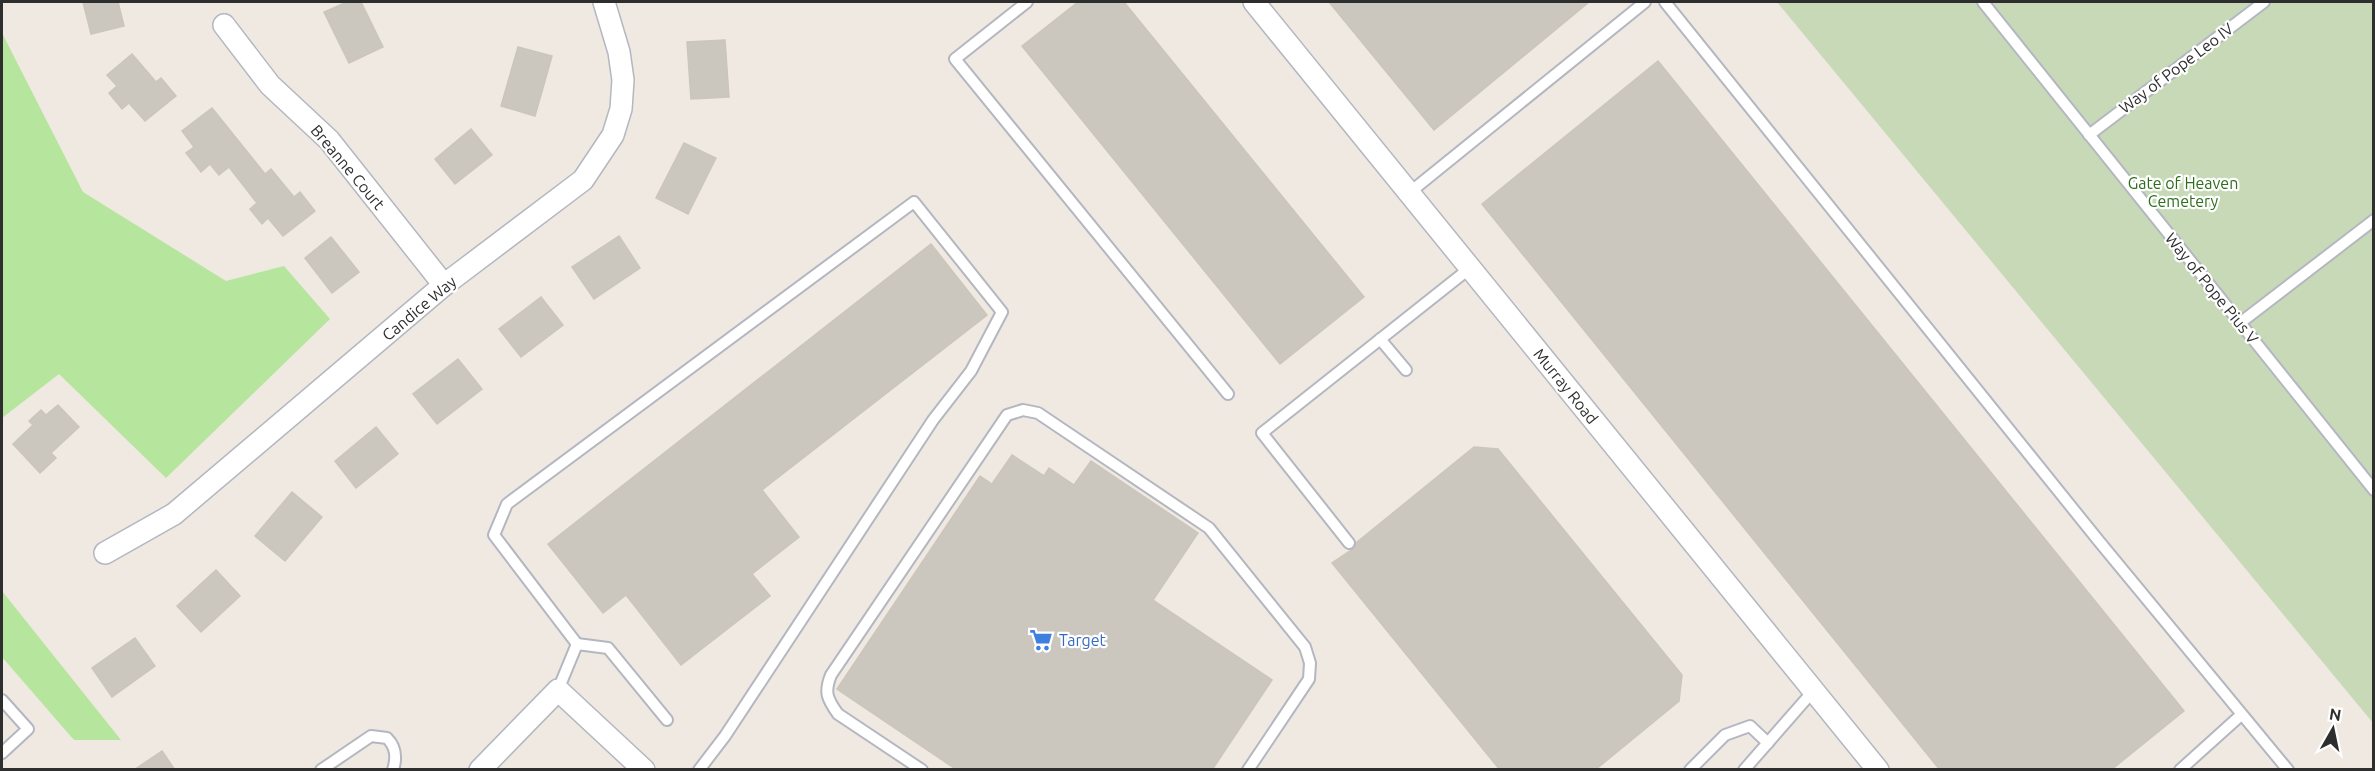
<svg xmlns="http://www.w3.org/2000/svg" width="2375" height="771" font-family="Ubuntu,sans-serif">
<rect width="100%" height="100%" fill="#efe9e1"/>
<g fill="#b6e59e">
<path d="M 2,33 L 83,192 L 226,281 L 284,266 L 330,319 L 166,478 L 59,374 L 2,418 Z"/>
<path d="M 2,591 L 121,740 L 74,740 L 2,657 Z"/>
</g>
<path fill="#c8d9b8" d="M 1777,2 L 2373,2 L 2373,723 Z"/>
<g fill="#cbc7bf" stroke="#cbc5ba" stroke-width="1.5">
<path d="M 83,2 L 118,2 L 124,26 L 91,34 Z"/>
<path d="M 347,2 L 361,2 L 383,47 L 349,63 L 324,12 Z"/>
<path d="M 1078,2 L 1124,2 L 1364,297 L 1280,364 L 1022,46 Z"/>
<path d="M 1329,2 L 1589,2 L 1434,130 Z"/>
<path d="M 725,40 L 729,97 L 691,99 L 687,42 Z"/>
<path d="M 518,47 L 552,56 L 535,116 L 501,106 Z"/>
<path d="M 132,54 L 156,82 L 161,78 L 176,96 L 145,121 L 129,103 L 122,109 L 109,93 L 117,86 L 107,75 Z"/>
<path d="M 1658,61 L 2184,711 L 2111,770 L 1940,770 L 1482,204 Z"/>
<path d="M 212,108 L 265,174 L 271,169 L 294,197 L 300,192 L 315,211 L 283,236 L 268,218 L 262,224 L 250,209 L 257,203 L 229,167 L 219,175 L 210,164 L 201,172 L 186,153 L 194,147 L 182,131 Z"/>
<path d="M 471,129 L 492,155 L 455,184 L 435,159 Z"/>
<path d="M 684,143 L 716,158 L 688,214 L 656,198 Z"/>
<path d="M 619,236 L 640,268 L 594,299 L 572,267 Z"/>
<path d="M 331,237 L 359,272 L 332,293 L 305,258 Z"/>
<path d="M 931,244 L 987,315 L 762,490 L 799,537 L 752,574 L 770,596 L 681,665 L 626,595 L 603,613 L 548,544 Z"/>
<path d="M 541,297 L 563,325 L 521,357 L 499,329 Z"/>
<path d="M 458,359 L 482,389 L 437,424 L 413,394 Z"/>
<path d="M 58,405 L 79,427 L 51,453 L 56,458 L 40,473 L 13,444 L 33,425 L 29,421 L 41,410 L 46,415 Z"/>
<path d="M 376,427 L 398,454 L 356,488 L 335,461 Z"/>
<path d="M 1474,447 L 1498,449 L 1682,675 L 1679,701 L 1595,770 L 1500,770 L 1332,563 L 1354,548 L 1356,543 Z"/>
<path d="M 1012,455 L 1044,476 L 1049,468 L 1074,485 L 1091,461 L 1198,533 L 1153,600 L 1272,680 L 1212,770 L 957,770 L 837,689 L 980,476 L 992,484 Z"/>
<path d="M 292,492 L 322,517 L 285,561 L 255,536 Z"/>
<path d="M 216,570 L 240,596 L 201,632 L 177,606 Z"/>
<path d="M 135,638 L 155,666 L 112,697 L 92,668 Z"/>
<path d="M 162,751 L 175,770 L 134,770 Z"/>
</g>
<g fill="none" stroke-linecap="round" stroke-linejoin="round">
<g stroke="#b4b7c1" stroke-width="14">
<g id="service">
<path d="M 1027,2 L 955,59 L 1228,394"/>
<path d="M 1665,2 L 2098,540 L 2288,770"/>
<path d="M 1983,2 L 2374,490"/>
<path d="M 2089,135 L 2264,2"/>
<path d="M 1409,193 L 1645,2"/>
<path d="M 2240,323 L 2374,220"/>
<path d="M 1380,339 L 1406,370"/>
<path d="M 1349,543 L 1262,433 L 1470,268"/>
<path d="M 577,644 L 608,648 L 667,720"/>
<path d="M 558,690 L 577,644 L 494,535 L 507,504 L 914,202 L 1002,312 L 971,371 L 933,420 L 725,736 L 699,770"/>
<path d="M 2,700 L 28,729 L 2,753"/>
<path d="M 321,770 L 371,736 L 387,738 C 396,747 397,757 393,770"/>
<path d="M 922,770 L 838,714 C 827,699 824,692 831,675 L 1007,415 L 1023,410 L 1038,413 L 1209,528 L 1305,647 L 1310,663 L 1309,679 L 1248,770"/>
<path d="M 1690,770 L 1725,735 L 1750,726 L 1768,743"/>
<path d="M 1744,770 L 1814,690"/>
<path d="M 2180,770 L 2241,715"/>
</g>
</g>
<g stroke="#b4b7c1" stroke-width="24">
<g id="minor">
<path d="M 1254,2 L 1878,770"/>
<path d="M 224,25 L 270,85 L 329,140 L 444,285"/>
<path d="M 105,553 L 174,514 L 444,285 L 583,180 L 613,135 L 621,109 L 623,80 L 619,52 L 604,2"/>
<path d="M 480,770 L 558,690 L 644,770"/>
</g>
</g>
<use href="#service" stroke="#fff" stroke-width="10"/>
<use href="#minor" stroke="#fff" stroke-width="21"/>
</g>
<defs>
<g id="supermarket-bare" transform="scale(1.8)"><path d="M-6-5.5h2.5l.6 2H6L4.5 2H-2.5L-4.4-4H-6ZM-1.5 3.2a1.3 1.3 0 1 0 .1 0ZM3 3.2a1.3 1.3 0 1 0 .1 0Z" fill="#3f7fe0" stroke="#fff" stroke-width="2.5" paint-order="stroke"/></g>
</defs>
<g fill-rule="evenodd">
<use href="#supermarket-bare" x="1041" y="640"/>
</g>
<g text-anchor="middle" stroke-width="4.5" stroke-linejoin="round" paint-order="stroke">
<g font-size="16" fill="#2e2e2e" stroke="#fff">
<text transform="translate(2176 68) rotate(-37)" y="6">Way of Pope Leo IV</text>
<text transform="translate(348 167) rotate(50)" y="6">Breanne Court</text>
<text transform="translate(2212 288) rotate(51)" y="6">Way of Pope Pius V</text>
<text transform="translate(419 308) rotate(-40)" y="6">Candice Way</text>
<text transform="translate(1566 386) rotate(51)" y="6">Murray Road</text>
</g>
<g font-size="16" fill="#2c6e1b" stroke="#fff">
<text x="2183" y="189">Gate of Heaven<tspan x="2183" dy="18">Cemetery</tspan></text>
</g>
<g font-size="16" fill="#366cbe" stroke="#fff" text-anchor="start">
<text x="1059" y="646">Target</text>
</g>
</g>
<rect width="2375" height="771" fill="none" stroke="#2e2e2e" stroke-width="6"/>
<g transform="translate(2333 729) rotate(9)" stroke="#ffffff" stroke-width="4.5" paint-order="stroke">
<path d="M0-4.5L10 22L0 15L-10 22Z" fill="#2e2e2e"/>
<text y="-9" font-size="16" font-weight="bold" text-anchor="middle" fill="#2e2e2e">N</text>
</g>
</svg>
